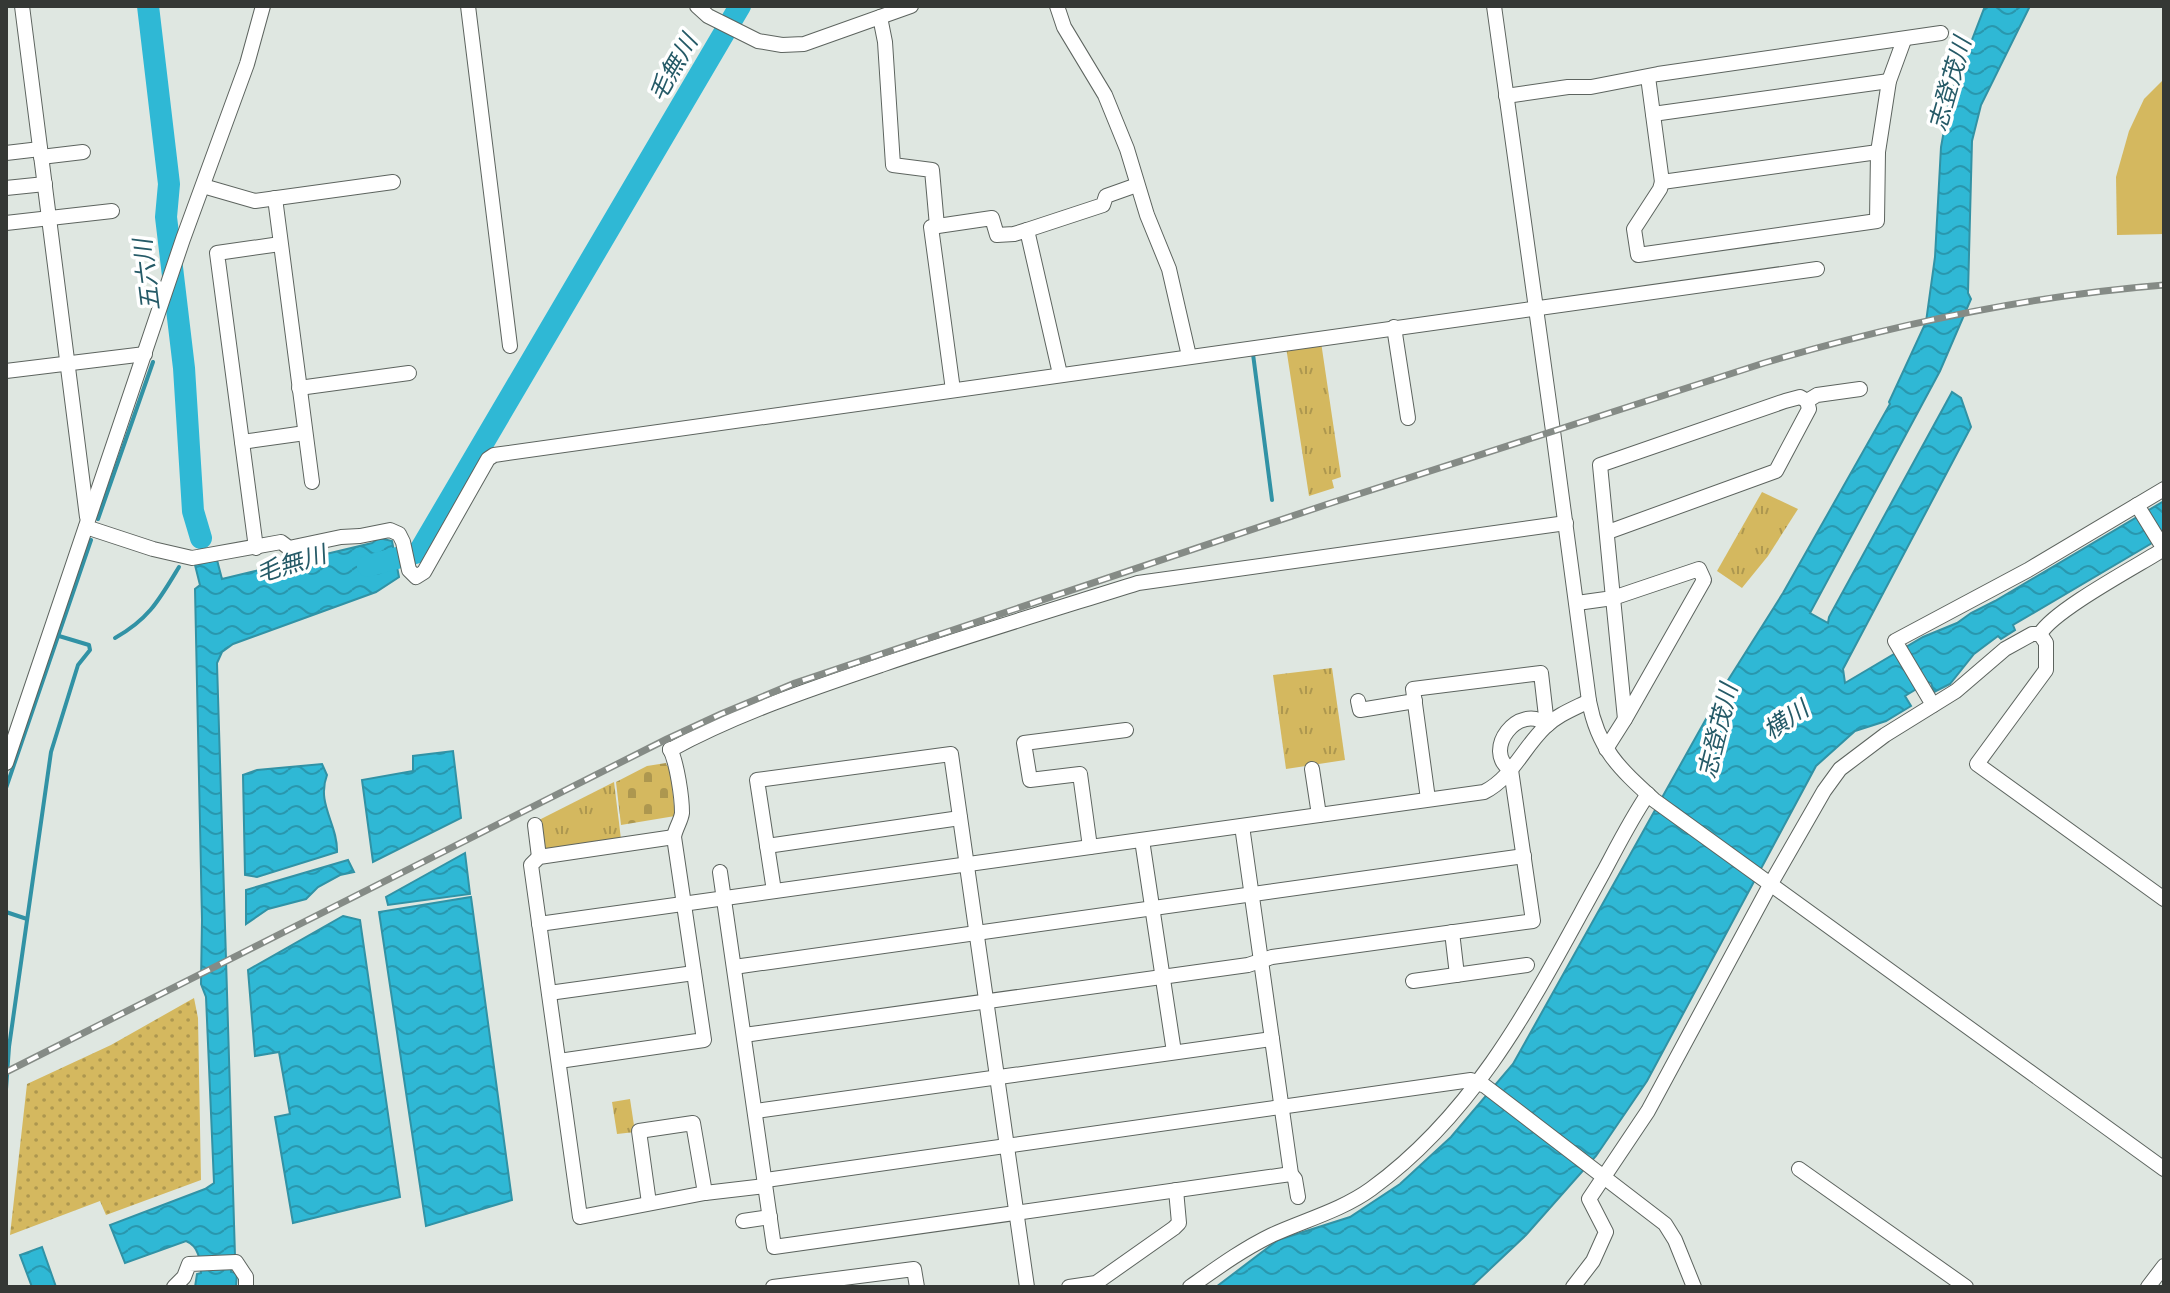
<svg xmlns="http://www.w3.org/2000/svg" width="2170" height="1293" font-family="Manrope,'Noto Sans JP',sans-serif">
<defs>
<pattern id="grass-dots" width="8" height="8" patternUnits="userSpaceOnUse" patternTransform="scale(2)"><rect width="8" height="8" fill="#d4b85f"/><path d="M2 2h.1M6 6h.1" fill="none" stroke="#ad974f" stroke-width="1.8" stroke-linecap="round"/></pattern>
<pattern id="cemetery-stones" width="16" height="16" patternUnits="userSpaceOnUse" patternTransform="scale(2)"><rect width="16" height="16" fill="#d4b85f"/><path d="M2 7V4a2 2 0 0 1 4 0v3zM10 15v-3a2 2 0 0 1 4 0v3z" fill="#ad974f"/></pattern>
<pattern id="park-tufts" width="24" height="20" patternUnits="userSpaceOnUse" patternTransform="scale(2)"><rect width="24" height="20" fill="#d4b85f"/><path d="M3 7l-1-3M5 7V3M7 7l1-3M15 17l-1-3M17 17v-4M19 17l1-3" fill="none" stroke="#ad974f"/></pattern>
<pattern id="water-waves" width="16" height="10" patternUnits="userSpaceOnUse" patternTransform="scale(2)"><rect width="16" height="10" fill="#2fb8d5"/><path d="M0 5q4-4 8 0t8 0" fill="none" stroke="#2997ae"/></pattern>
</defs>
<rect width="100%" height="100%" fill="#dfe7e1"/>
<path fill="url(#grass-dots)" d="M 194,998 L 198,1018 L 201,1180 L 106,1215 L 100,1201 L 10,1235 L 27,1084 L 111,1045 Z"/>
<path fill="url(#cemetery-stones)" d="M 666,763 L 667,766 L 670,766 L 675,816 L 621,825 L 616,782 L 647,766 Z"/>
<g fill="url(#park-tufts)">
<path d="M 1321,342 L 1341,477 L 1332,480 L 1334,488 L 1309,496 L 1286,347 Z"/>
<path d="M 1762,492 L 1798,509 L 1768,556 L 1742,588 L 1717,571 Z"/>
<path d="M 1332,668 L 1345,760 L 1286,769 L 1273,675 Z"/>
<path d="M 614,782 L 621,839 L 542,850 L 539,820 Z"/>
<path d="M 630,1099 L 635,1132 L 617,1134 L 612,1102 Z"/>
</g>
<path fill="#d4b85f" d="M 2164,79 L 2164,234 L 2117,235 L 2116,177 L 2129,131 L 2144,99 Z"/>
<g fill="url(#water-waves)" stroke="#3192a5" stroke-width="2">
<path d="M 1985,6 L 2030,6 L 1981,105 L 1972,141 L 1968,293 L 1971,299 L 1940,371 L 1810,613 L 1828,623 L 1829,617 L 1952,392 L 1961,398 L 1971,427 L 1843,669 L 1845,683 L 1923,637 L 1957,623 L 1971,613 L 1995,601 L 2164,501 L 2164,536 L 2013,625 L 2015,630 L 2001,639 L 1998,636 L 1974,654 L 1950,684 L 1934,692 L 1931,683 L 1928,682 L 1905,696 L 1911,706 L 1886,721 L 1855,731 L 1816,766 L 1647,1081 L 1596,1156 L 1526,1235 L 1471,1287 L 1216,1287 L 1278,1240 L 1350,1217 L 1400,1184 L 1451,1137 L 1513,1064 L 1725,685 L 1783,593 L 1890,404 L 1889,402 L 1926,322 L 1935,257 L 1941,147 L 1950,97 Z"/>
<path d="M 379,538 L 392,541 L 399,577 L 376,592 L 233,644 L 222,652 L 217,663 L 235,1256 L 231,1257 L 231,1272 L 237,1273 L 236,1287 L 195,1287 L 197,1274 L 201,1273 C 200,1260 199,1246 186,1241 L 125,1263 L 110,1225 L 205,1189 L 214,1183 L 206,997 L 201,984 L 202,920 L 195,589 L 200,585 L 195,565 L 217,560 L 222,579 L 372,543 Z"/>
<path d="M 453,751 L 461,818 L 373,862 L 362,780 L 413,771 L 413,756 Z"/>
<path d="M 322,764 L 327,775 C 316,804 338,824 337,852 L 257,877 L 245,875 L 243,775 L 257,770 Z"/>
<path d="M 465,853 L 470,894 L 388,905 L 386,897 Z"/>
<path d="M 348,860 L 354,872 L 340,875 L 318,887 L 306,899 L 268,909 L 246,924 L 246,890 Z"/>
<path d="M 471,897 L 512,1200 L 426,1226 L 379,912 Z"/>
<path d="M 343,916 L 360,920 L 400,1197 L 293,1223 L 275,1117 L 290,1114 L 279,1052 L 255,1056 L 248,970 Z"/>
<path d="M 42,1247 L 56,1287 L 32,1287 L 20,1255 Z"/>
</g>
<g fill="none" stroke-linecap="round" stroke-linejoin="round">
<g stroke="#3192a5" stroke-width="4">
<path d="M 1253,354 L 1272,500"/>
<path d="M 98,519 L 153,362"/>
<path d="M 201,538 L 203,551"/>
<path d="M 115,638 C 149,619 159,600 179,567"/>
<path d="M 6,788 L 91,540"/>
<path d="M 6,912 L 27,919"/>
<path d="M 6,1089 L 9,1047 L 51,752 L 78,665 L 90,650 L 89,645 L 59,636"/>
</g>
<g stroke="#2fb8d5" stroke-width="22">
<path d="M 148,6 L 169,184 L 166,217 L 184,368 L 193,511 L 201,538"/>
<path d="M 368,566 L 419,552 L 740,6"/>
</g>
<g stroke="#5d645f" stroke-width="16">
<g id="minor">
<path d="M 22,6 L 87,517"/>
<path d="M 468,6 L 510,346"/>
<path d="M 697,6 L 708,16 L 758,41 L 782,45 L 804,44 L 911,6"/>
<path d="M 1057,6 L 1064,27 L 1105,95 L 1127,149 L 1147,215 L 1169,269 L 1189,356"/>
<path d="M 1494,6 L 1553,431 L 1589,701 C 1598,749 1619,768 1654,800 L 2164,1169"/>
<path d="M 880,17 L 885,42 L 893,165 L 932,170 L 937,226"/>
<path d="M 1648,77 L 1662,182 L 1878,152"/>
<path d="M 1506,96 L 1568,87 L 1591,87 L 1658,74 L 1941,33"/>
<path d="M 1653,114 L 1889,81"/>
<path d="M 6,153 L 40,149"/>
<path d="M 41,157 L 83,152"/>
<path d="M 1662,182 L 1660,189 L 1634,229 L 1638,255 L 1877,221 L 1878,152 L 1889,81 L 1904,40"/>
<path d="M 203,186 L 255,201 L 393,182"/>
<path d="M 6,188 L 45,184"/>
<path d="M 275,198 L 312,482"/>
<path d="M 6,223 L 112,211"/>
<path d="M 1027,230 L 1103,205 L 1106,196 L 1137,185"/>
<path d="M 1394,327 L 1408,418"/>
<path d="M 6,371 L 145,354"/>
<path d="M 299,388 L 409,373"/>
<path d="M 953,390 L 931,227 L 992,218 L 997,235 L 1014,234 L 1027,230 L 1060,374"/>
<path d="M 1807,401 L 1817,395 L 1860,389"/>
<path d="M 242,442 L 305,433"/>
<path d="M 2137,505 L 2164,549"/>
<path d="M 86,527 L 153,549 L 192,558 L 281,542 L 289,548 L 341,537 L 360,536 L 390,530 L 399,534 L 403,542 L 409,570 L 416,577 L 424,572 L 488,459 L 494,455 L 1817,269"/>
<path d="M 256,548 L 217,253 L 280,244"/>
<path d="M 1699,569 L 1704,580 L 1625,719 L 1613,598 Z"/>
<path d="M 1577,603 L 1613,598 L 1600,465 L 1785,401 L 1800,397 L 1807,401 L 1809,409 L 1776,471 L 1608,532"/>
<path d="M 2040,634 C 2054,610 2137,566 2164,549"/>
<path d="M 1358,701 L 1360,710 L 1415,701"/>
<path d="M 1933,705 L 1895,641 L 2028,570 L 2164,489"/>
<path d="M 1606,749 L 1625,719"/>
<path d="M 670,750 C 736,714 810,689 881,665 C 966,636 1052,610 1138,583 L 1566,523"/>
<path d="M 6,763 L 183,239 L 247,64 L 263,6"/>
<path d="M 1312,769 L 1319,815"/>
<path d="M 1428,799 L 1413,689 L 1541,673 L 1547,725"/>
<path d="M 535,825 L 539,857"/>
<path d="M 1242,826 L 1291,1174 L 1295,1179 L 1298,1197"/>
<path d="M 674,837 L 539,857 L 531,865 L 580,1217 L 705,1193 L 765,1186"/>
<path d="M 1142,840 L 1174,1052"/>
<path d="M 767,846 L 960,818"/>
<path d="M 1090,847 L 1080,774 L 1030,780 L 1024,743 L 1126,730"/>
<path d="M 720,872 L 774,1247 L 1291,1174"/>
<path d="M 774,891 L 757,780 L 951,754 L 1027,1287"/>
<path d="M 539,924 L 1484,792 C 1512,778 1523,748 1545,727 C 1557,715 1573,709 1589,701"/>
<path d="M 1452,932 L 1457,975"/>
<path d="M 734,967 L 1524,856"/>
<path d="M 1413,981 L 1527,965"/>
<path d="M 549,993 L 694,973"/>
<path d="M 744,1035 L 1248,965 L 1272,957 L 1533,921 L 1511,770 C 1481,751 1519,701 1547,725"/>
<path d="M 559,1061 L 704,1040 L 674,837 C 675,829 681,821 682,813 C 682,797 677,763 670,749"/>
<path d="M 756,1111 L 1272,1039"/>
<path d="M 1799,1169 L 1966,1287"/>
<path d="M 766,1180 L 1471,1080 L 1485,1086 L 1665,1224 L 1675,1240 L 1694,1287"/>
<path d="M 649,1203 L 639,1131 L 693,1123 L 705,1193"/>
<path d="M 743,1221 L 770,1217"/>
<path d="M 174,1287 L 184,1277 L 189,1264 L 236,1262 L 246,1277 L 246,1287"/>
<path d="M 773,1287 L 914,1269 L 917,1287"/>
<path d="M 1069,1287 L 1096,1283 L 1174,1228 L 1179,1223 L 1176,1190"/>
<path d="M 1190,1287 C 1217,1268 1243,1249 1272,1235 C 1305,1220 1342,1210 1371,1189 C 1482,1108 1538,990 1603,873 C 1617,847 1631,819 1648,794"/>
<path d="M 1573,1287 L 1593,1261 L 1606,1232 L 1589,1199 L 1648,1111 L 1770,885 L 1824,791 L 1840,769 L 1885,735 L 1956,691 L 2005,649 L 2032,634 L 2040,634 L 2046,643 L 2046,670 L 1977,764 L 2164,899"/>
<path d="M 2148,1287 L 2164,1266"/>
</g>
</g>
<use href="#minor" stroke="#fff" stroke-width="14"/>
<g stroke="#858b86" stroke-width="7">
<path id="rail" d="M 6,1072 L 667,739 L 721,714 L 795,683 L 1328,504 L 1764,363 C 1896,324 2027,296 2164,285"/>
</g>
<use href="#rail" stroke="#fff" stroke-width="4" stroke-dasharray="12" stroke-linecap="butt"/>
</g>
<g text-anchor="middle" stroke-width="7" stroke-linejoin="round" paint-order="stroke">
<g font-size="24" font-style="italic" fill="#255a67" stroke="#fff">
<text transform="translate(673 68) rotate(-60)" y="8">毛無川</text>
<text transform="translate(1950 84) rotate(-74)" y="8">志登茂川</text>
<text transform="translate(147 275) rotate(-97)" y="8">五六川</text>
<text transform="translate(291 564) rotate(-17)" y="8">毛無川</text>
<text transform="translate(1786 720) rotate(-34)" y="8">横川</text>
<text transform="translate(1718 731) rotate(-76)" y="8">志登茂川</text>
</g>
</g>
<rect width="2170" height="1293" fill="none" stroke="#353835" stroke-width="16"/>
</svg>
